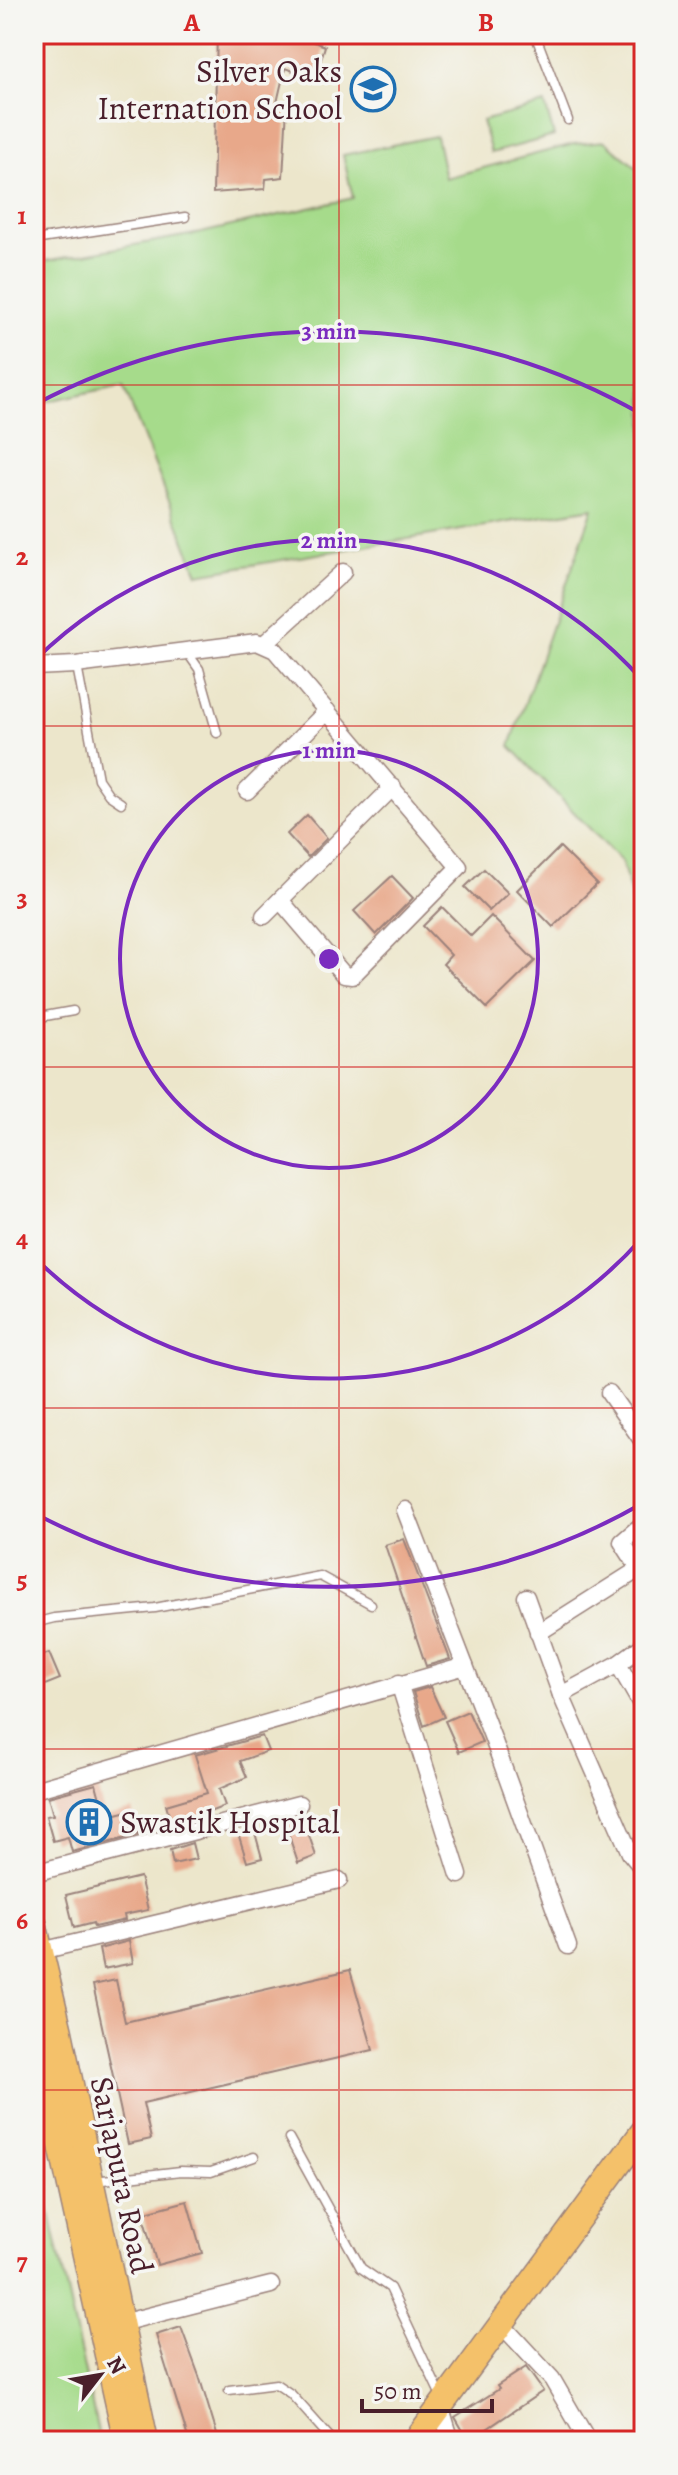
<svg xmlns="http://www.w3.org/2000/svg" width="678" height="2475" font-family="Alegreya,serif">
<rect width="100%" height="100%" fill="#f6f6f2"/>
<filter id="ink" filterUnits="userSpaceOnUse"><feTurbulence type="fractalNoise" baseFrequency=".0125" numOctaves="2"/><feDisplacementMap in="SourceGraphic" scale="16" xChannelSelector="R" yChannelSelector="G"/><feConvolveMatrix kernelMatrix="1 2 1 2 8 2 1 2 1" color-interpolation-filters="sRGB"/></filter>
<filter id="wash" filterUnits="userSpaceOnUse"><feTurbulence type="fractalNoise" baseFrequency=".006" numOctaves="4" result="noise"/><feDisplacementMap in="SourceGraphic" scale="32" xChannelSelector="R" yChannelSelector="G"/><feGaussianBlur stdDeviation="1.8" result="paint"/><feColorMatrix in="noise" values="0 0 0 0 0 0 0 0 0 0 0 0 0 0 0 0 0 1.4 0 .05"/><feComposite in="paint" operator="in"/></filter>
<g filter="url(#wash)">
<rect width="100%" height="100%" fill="#ece6cb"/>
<g fill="#a6db8b" stroke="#787d5b" stroke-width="2">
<path d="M 545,104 L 554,136 L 491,153 L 482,121 Z"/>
<path d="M 436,136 L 445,178 L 574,144 L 605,141 L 644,174 L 644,943 L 622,862 L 510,746 L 593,508 L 198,574 L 123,385 L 34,404 L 34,263 L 201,233 L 353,198 L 343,155 Z"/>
<path d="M 39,2164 L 100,2441 L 34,2441 L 34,2165 Z"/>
</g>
<g id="blocks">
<g fill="#e8a88a">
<path d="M 217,34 L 294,34 L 325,46 L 315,79 L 285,68 L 276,107 L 287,107 L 283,177 L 266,179 L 265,189 L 213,193 Z"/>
<path d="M 307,815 L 327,838 L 308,857 L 287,834 Z"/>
<path d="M 560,847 L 597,884 L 553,927 L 517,890 Z"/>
<path d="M 484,869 L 508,893 L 489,911 L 465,887 Z"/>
<path d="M 392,876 L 413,898 L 376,935 L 354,911 Z"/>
<path d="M 442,907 L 471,936 L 491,916 L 535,961 L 487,1008 L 443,964 L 451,955 L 423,926 Z"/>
<path d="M 404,1539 L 450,1659 L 426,1666 L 385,1545 Z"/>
<path d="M 49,1653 L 60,1679 L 40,1687 L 34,1672 L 34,1659 Z"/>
<path d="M 430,1687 L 444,1717 L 424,1726 L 413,1692 Z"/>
<path d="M 468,1711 L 482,1742 L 459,1752 L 445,1721 Z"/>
<path d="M 262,1736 L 268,1751 L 240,1761 L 247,1777 L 219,1789 L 225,1806 L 199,1816 L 200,1818 L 172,1826 L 166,1805 L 207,1793 L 195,1755 Z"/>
<path d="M 96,1784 L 105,1817 L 132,1810 L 138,1835 L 72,1852 L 68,1837 L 53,1841 L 46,1816 L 53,1815 L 48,1797 Z"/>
<path d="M 302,1815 L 316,1856 L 298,1863 L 284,1821 Z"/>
<path d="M 254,1829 L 262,1858 L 247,1862 L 238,1833 Z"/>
<path d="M 192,1843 L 196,1859 L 173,1864 L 170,1850 Z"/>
<path d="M 140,1877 L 148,1910 L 124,1915 L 125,1920 L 94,1927 L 93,1923 L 74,1928 L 66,1895 Z"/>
<path d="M 129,1941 L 133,1963 L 103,1969 L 99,1949 Z"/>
<path d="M 350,1970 L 373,2050 L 143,2103 L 151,2139 L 128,2144 L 93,1985 L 116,1980 L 125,2022 Z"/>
<path d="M 187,2201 L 202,2253 L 157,2265 L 142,2213 Z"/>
<path d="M 181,2327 L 199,2376 L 219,2441 L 189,2441 L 156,2335 Z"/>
<path d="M 526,2367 L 543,2391 L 469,2441 L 455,2417 L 499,2389 L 497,2386 Z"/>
</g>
</g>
</g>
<g filter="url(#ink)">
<use href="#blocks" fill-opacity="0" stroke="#9b827b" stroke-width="2"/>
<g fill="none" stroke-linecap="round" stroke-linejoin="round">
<g stroke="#9b827b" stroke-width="11">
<g id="service">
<path d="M 535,34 L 568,120"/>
<path d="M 34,240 L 185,217"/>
<path d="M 187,652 L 199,669 L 217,733"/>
<path d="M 77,666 L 98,779 L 109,795 L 121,803"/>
<path d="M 34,1018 L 73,1011"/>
<path d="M 34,1623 L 54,1618 L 155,1608 L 320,1576 L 371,1604"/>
<path d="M 34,2124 L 54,2120"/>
<path d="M 289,2138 L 361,2268 L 390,2288 L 441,2396"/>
<path d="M 94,2181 L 181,2171 L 211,2172 L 254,2157"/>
<path d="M 229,2390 L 276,2384 L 291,2394 L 333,2441"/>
</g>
</g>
<g stroke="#9b827b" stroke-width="19">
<g id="minor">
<path d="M 264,644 L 343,572"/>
<path d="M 34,667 L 76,665 L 257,642 L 275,650 L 459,867 L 352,976 L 344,975 L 280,900"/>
<path d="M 247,791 L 327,711"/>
<path d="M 264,916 L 393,787"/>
<path d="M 609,1393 L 644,1443"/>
<path d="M 405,1510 L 492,1736 L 568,1946"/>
<path d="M 644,1576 L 622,1542 L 644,1523"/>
<path d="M 526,1597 L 561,1695 L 630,1853 L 644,1870"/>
<path d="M 538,1633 L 639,1569"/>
<path d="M 618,1664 L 644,1645"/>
<path d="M 399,1683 L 459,1875"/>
<path d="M 561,1695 L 618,1664 L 644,1709"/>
<path d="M 34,1790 L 465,1666"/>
<path d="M 34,1873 L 299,1804"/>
<path d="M 41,1951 L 339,1880"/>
<path d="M 121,2323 L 271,2285"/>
<path d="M 502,2325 L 552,2379 L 588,2441"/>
<path d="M 441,2408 L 451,2441"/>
</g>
</g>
<g stroke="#9b827b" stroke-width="27">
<g id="primary">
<path d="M 34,1923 L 60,2032 L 146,2441"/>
<path d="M 34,2023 L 126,2441"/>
<path d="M 415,2441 L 644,2130"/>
</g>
</g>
<use href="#service" stroke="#fff" stroke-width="8"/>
<use href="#minor" stroke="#fff" stroke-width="16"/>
<use href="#primary" stroke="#f4c16a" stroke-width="24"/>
</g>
</g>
<path fill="none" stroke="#d62828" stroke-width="2" stroke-opacity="0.55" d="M 339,34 L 339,2441M 34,385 L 644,385M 34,726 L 644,726M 34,1067 L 644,1067M 34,1408 L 644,1408M 34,1749 L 644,1749M 34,2090 L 644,2090"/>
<g fill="none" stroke="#7b2cbf" stroke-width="4">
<circle cx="329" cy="959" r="209"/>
<path d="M643 1237A419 419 0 0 1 35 1258M35 660A419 419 0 0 1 643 681"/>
<path d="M643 1503A628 628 0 0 1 34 1513M34 405A628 628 0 0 1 643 415"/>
</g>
<defs>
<g id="school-ring" transform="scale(2.3)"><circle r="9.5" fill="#f6f6f2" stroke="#1f6fb2" stroke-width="1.5"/><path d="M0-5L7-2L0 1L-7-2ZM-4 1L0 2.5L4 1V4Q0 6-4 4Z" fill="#1f6fb2"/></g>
<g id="building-ring" transform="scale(2.3)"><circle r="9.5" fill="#f6f6f2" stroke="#1f6fb2" stroke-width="1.5"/><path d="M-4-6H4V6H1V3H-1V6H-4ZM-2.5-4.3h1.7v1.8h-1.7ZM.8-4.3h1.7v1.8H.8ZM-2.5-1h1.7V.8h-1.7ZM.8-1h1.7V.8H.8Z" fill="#1f6fb2"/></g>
</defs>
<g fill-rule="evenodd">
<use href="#school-ring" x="373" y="89"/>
<use href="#building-ring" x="89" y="1822"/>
</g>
<g text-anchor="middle" stroke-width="7" stroke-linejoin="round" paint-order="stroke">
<g font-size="32" fill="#4a1f2b" stroke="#f6f6f2" text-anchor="end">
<text x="342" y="82">Silver Oaks<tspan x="342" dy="37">Internation School</tspan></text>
<text x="120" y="1833" text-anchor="start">Swastik Hospital</text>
</g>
<g font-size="32" fill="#4a1f2b" stroke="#f6f6f2">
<text transform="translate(122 2175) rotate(78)" y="11">Sarjapura Road</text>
</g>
</g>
<circle cx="329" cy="959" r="12" fill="#7b2cbf" stroke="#f6f6f2" stroke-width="4"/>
<g font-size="24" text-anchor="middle" font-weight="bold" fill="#7b2cbf" stroke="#f6f6f2" stroke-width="7" stroke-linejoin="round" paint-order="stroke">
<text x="329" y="339">3 min</text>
<text x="329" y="548">2 min</text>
<text x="329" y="758">1 min</text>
</g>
<rect width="678" height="2475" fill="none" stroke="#f6f6f2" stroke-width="88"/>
<g transform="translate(100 2375) rotate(59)" stroke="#f6f6f2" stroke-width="6" paint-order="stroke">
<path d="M0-6L14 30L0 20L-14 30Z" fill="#4a1f2b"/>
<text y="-12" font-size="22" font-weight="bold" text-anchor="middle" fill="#4a1f2b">N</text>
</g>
<path d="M362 2399v12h130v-12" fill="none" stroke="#4a1f2b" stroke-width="4"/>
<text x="374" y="2399" font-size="24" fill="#4a1f2b" stroke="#f6f6f2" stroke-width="6" paint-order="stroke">50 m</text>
<rect x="44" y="44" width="590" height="2387" fill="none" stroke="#d62828" stroke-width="3"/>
<g font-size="26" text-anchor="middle" font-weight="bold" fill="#d62828">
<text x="192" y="31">A</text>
<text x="486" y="31">B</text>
<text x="22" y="224">1</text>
<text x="22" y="565">2</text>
<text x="22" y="906">3</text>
<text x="22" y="1247">4</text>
<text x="22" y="1588">5</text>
<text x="22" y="1929">6</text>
<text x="22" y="2270">7</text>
</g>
</svg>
